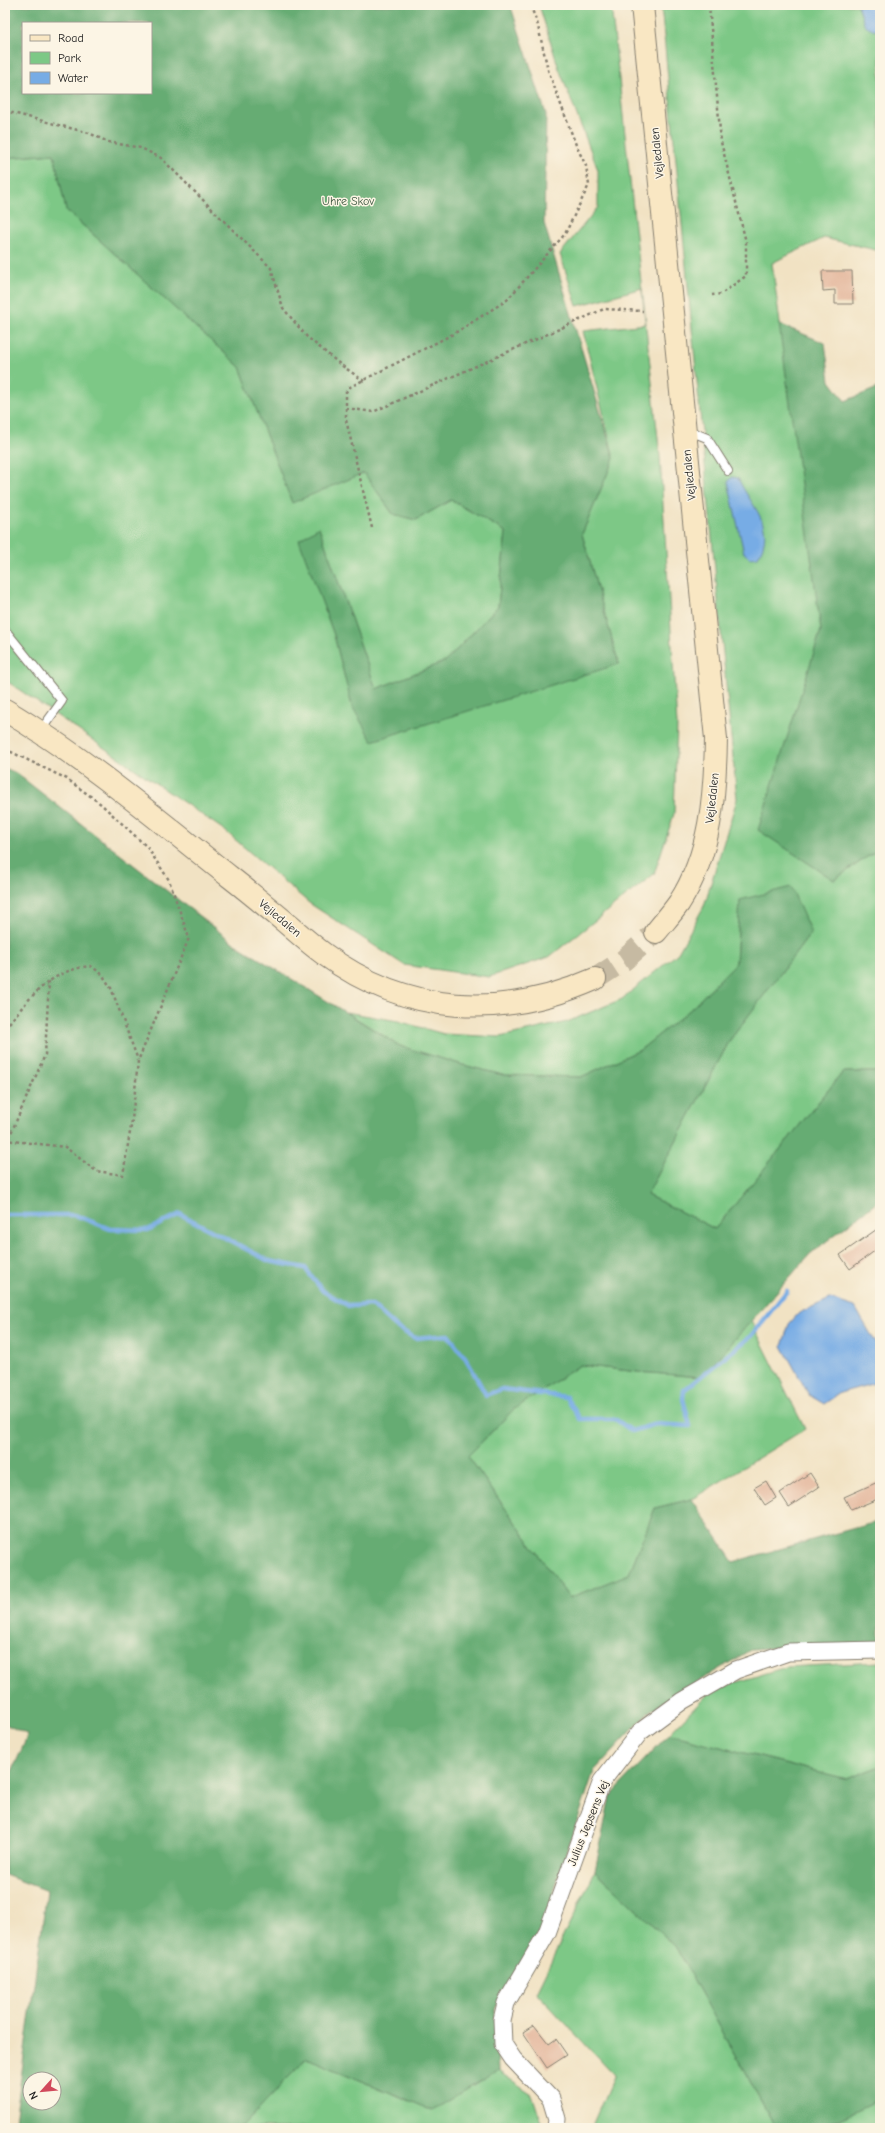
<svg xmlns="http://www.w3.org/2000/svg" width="885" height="2133" font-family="'Comic Neue',sans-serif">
<rect width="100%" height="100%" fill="#fcf5e5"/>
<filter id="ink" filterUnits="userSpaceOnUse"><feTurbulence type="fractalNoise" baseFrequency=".025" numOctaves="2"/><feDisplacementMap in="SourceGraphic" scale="8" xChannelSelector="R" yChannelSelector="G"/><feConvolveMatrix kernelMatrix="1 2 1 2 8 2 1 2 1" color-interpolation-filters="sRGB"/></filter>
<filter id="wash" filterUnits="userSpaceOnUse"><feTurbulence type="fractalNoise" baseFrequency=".012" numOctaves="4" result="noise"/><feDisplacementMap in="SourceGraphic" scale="16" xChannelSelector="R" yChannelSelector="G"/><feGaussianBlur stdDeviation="0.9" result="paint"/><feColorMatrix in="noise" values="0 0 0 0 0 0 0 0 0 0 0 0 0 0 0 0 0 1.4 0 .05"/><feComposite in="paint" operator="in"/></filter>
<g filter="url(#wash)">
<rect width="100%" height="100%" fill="#f1e2c3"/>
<g fill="#7dc886" stroke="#4c7251">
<path d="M 539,5 L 611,5 L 660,457 L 677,725 L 674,814 L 654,874 L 549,957 L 489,977 L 404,965 L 309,903 L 224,830 L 5,680 L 5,158 L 54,154 L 66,210 L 240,367 L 292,502 L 364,473 L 393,514 L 416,520 L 451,500 L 506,532 L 498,606 L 446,661 L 376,689 L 319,527 L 300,540 L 334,635 L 352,706 L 619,664 L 582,534 L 614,458 L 583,331 L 646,324 L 642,288 L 577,306 L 560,254 L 598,207 L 598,170 L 558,66 Z"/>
<path d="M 661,5 L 880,5 L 880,251 L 824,238 L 772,263 L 821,630 L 759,830 L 834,880 L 880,848 L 880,1072 L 843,1072 L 715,1229 L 647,1195 L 730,1040 L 811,933 L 740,900 L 736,963 L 691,1009 L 640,1050 L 581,1077 L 503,1075 L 463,1065 L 400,1046 L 346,1012 L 398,1021 L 444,1034 L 500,1037 L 567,1022 L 622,999 L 678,953 L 704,906 L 737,799 Z"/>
<path d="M 751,1321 L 805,1429 L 692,1499 L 655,1508 L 629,1574 L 569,1598 L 468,1456 L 513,1410 L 580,1365 L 638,1372 L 702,1377 Z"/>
<path d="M 880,1662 L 880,1766 L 847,1779 L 669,1734 L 712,1690 L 786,1667 Z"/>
<path d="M 595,1871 L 675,1946 L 776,2128 L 591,2128 L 614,2075 L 536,1992 Z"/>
<path d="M 307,2058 L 432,2110 L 498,2071 L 532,2094 L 543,2128 L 236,2128 L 243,2125 Z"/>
<path d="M 880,2099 L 880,2128 L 818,2128 Z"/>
</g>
<g fill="#66ac73" stroke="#416448" fill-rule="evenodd">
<path d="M 5,5 L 508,5 L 511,7 L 546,114 L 544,223 L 614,458 L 582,534 L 619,664 L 372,741 L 352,706 L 334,635 L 299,540 L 319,527 L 376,689 L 446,661 L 498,606 L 506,532 L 451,500 L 416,520 L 393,514 L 364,473 L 292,503 L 240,367 L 66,210 L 54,154 L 5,158 ZM 23,23 L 151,23 L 151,93 L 23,93 Z"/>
<path d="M 779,324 L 825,343 L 830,381 L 845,401 L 880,387 L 880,848 L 834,880 L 758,830 L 821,630 Z"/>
<path d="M 5,768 L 16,773 L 235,944 L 400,1046 L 463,1065 L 503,1075 L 581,1077 L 640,1050 L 691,1009 L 736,963 L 740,900 L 791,887 L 811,933 L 730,1040 L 647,1195 L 715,1229 L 843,1072 L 880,1072 L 880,1200 L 810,1254 L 702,1377 L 638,1372 L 580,1365 L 513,1410 L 468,1456 L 569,1598 L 629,1574 L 655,1508 L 692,1499 L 733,1562 L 880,1521 L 880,1643 L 752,1649 L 651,1710 L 594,1771 L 541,1929 L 495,2009 L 498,2071 L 432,2110 L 307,2058 L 243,2125 L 236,2128 L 14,2128 L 47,1891 L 5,1875 L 5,1787 L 28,1735 L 5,1724 ZM 30,2079 L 54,2079 L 54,2103 L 30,2103 Z"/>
<path d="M 669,1734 L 847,1779 L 880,1766 L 880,2099 L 818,2128 L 776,2128 L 675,1946 L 595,1871 L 610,1796 Z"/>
</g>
<g fill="#77ace5" stroke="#4a6480">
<path d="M 858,5 L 880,5 L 880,27 L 876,31 L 865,26 Z"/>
<path d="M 732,477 L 738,478 C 751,507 777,525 758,557 L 750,558 L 744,553 L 728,482 Z"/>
<path d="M 830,1299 L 855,1307 L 880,1350 L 880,1380 L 875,1383 L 840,1393 L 824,1404 L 809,1395 L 782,1346 L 789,1324 L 799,1313 Z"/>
</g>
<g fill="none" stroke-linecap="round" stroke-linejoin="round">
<path stroke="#77ace5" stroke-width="4.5" d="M 5,1215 L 75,1215 L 110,1229 L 148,1230 L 180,1214 L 269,1261 L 305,1268 L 323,1291 L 349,1306 L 372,1305 L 396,1327 L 415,1338 L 448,1335 L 465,1357 L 486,1395 L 502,1389 L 566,1397 L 580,1419 L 615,1419 L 632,1431 L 656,1424 L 690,1426 L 683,1399 L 684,1390 L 750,1337 L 787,1291"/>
</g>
<g id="blocks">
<g fill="#e4b79d">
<path d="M 822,271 L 852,271 L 853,304 L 835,304 L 835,290 L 823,291 Z"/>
<path d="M 880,1227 L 880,1247 L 850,1269 L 840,1255 Z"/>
<path d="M 810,1473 L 819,1487 L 789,1507 L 780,1493 Z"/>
<path d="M 766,1481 L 776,1498 L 765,1505 L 754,1488 Z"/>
<path d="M 880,1481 L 880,1498 L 851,1510 L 844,1497 Z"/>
<path d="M 534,2025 L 549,2044 L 556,2039 L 567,2055 L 547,2068 L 523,2032 Z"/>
</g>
</g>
</g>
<g filter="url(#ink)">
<use href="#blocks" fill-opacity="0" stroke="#867f70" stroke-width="1"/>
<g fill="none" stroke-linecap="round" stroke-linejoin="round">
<path stroke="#c6baa2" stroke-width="22" stroke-dasharray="22 11" stroke-linecap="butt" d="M 595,979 L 624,960 L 656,932"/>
<g stroke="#867f70" stroke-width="10">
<g id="lane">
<path d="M 687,430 L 707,438 L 728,471"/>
<path d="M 5,630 L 62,701 L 41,730"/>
</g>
</g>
<g stroke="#867f70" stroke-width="19">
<path id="street" d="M 556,2128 L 557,2119 L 551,2099 L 513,2059 L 503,2044 L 502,2020 L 506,2003 L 547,1933 L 602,1781 L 640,1732 L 682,1701 L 736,1670 L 788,1652 L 880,1650"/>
</g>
<g stroke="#867f70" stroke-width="24">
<g id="secondary">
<path d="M 642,5 L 716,739 C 715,795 711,854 679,903 C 672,913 664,922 656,932"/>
<path d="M 5,710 C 85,758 157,819 230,877 C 248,891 266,906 284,921 C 297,932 310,944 324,954 C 407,1015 502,1020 595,979"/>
</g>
</g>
<g stroke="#867f70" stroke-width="2.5" stroke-dasharray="3 3" stroke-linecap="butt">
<path d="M 709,5 L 721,142 L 746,242 L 746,276 L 721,294 L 712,295"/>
<path d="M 5,111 L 89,133 L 108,142 L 141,148 L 161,158 L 271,268 L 283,308 L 307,337 L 341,365 L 364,381"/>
<path d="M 346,408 L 373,412 L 604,309 L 643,311"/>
<path d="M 372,528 L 346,420 L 346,392 L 350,387 L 455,333 L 507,300 L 565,234 L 589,185 L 586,166 L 576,145 L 548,70 L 537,22 L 530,5"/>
<path d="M 5,749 L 67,779 L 101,804 L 147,847 L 169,880 L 189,938 L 138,1061 L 132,1120 L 123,1175 L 96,1171 L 65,1147 L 5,1140"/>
<path d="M 5,1028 C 30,998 49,970 91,966 L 102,974 L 111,988 L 138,1060"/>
<path d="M 5,1142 L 8,1140 L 45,1055 L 49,981"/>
</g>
<use href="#lane" stroke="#fff" stroke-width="8"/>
<use href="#street" stroke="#fff" stroke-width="17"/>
<use href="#secondary" stroke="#f9e7c3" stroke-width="22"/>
</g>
</g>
<g text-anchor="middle" stroke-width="3" stroke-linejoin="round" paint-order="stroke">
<g font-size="12" fill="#1c1c1c" stroke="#fcf5e5">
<text transform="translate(657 153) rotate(-96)" y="4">Vejledalen</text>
<text transform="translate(689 475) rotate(-96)" y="4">Vejledalen</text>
<text transform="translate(712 798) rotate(-84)" y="4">Vejledalen</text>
<text transform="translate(280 918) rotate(40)" y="4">Vejledalen</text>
<text transform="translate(588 1823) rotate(-68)" y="4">Julius Jepsens Vej</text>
</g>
<g font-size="12" fill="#3e5841" stroke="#fcf5e5">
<text x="348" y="205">Uhre Skov</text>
</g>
</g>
<rect width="885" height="2133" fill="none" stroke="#fcf5e5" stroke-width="20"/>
<rect x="22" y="22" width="130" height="72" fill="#fcf5e5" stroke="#a29e95"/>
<rect x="30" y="35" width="20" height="6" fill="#f9e7c3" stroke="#a29e95"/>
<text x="58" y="42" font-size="12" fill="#1c1c1c">Road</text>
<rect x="30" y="52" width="20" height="12" fill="#7dc886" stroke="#a29e95"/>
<text x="58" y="62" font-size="12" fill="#1c1c1c">Park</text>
<rect x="30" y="72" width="20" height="12" fill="#77ace5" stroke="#a29e95"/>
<text x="58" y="82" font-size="12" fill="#1c1c1c">Water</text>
<g transform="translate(42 2091) rotate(243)"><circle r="19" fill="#fcf5e5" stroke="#a29e95"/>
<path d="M0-3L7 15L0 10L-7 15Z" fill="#d1495b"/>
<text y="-6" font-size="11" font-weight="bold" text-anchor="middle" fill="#1c1c1c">N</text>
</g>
</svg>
